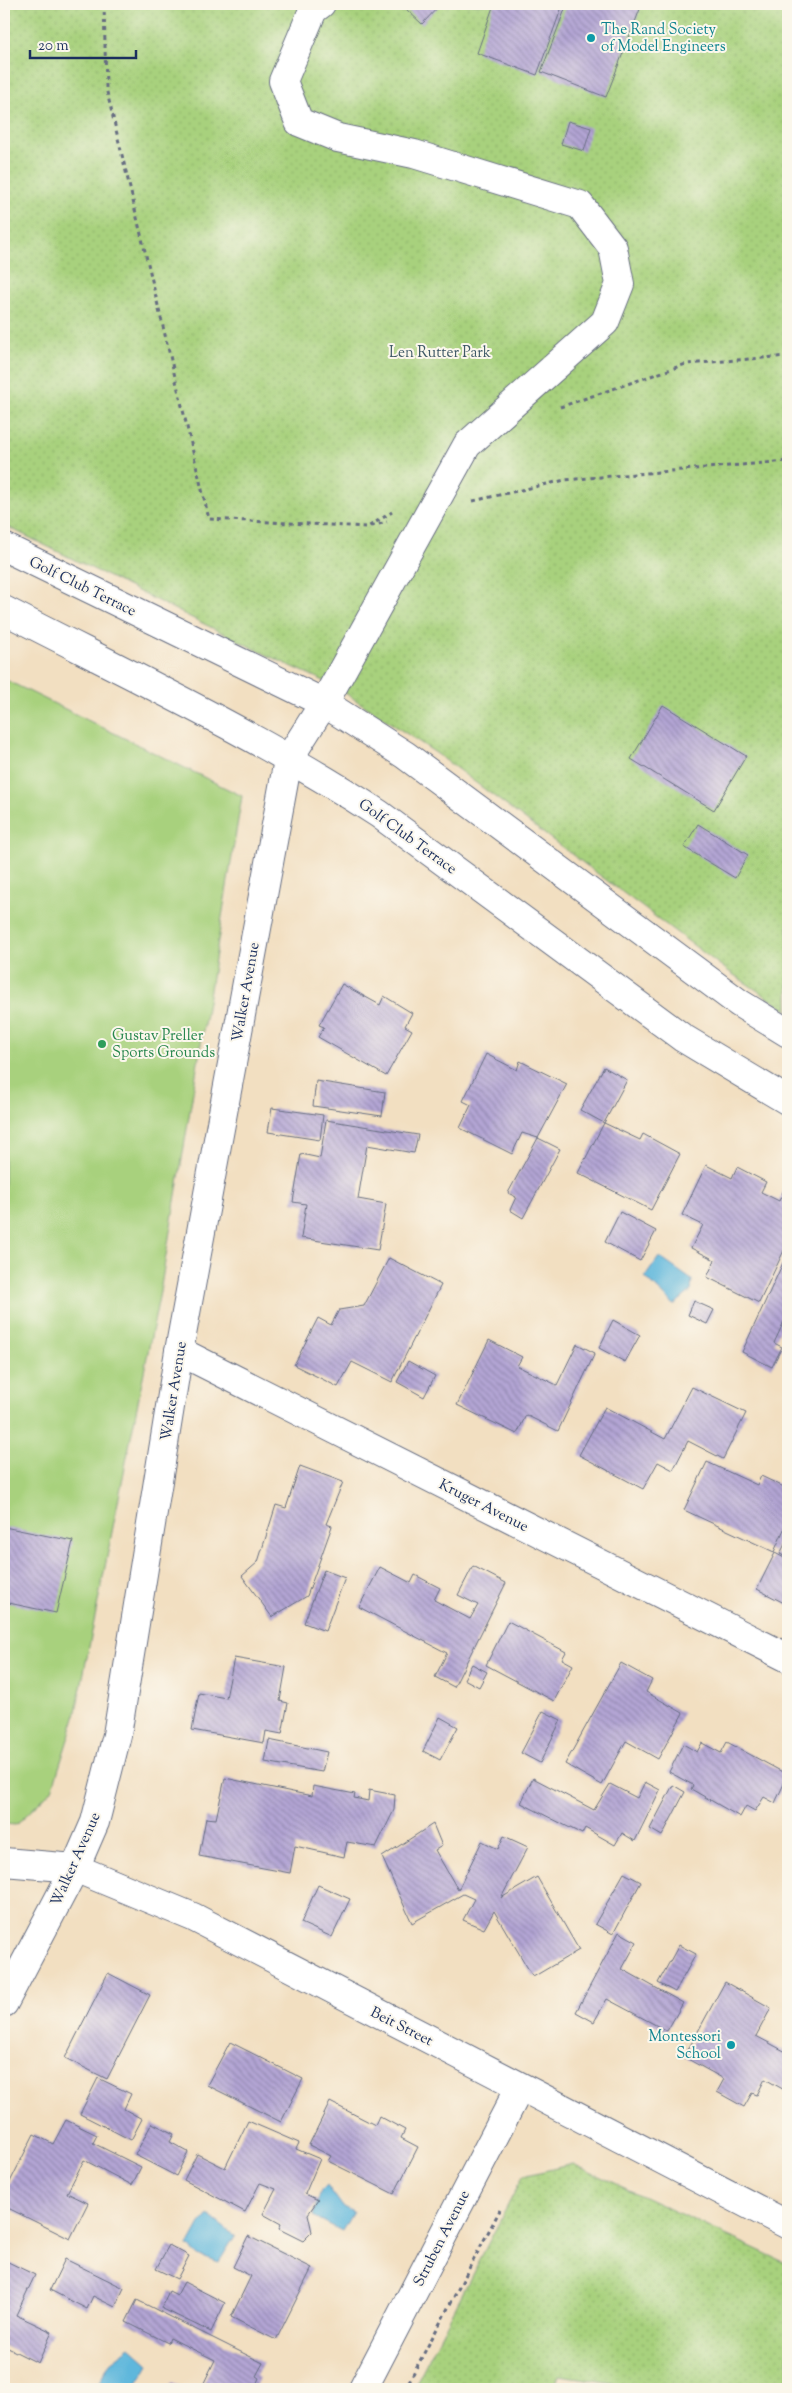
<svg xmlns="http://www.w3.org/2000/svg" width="792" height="2393" font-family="'Sorts Mill Goudy',serif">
<defs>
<pattern id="green-dots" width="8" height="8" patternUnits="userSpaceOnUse" patternTransform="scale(1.25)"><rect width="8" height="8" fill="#a8d17d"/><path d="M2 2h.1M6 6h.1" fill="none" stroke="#90b46e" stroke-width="1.8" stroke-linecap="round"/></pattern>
<pattern id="building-back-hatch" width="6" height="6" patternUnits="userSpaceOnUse" patternTransform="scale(1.25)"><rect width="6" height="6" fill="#b3a5d4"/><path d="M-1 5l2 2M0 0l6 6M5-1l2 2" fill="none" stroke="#9187af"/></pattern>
</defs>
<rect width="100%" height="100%" fill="#fbf7ec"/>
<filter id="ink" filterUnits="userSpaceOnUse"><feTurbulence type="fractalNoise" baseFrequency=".02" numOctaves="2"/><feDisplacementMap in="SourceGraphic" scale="10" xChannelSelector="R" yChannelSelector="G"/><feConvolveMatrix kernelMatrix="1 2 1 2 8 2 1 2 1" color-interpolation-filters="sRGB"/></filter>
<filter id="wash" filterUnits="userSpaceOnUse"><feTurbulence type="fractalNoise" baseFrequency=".0096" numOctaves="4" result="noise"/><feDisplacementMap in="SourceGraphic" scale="20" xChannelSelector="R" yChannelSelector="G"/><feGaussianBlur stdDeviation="1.12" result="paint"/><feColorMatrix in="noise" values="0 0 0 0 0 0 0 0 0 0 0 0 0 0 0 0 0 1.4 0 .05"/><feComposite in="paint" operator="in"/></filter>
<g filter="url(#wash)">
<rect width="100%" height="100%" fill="#f2dfc1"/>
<g fill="url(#green-dots)" stroke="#62806e">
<path d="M 4,4 L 788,4 L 788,1011 L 728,971 L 436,753 L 333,685 L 271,657 L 4,525 Z"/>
<path d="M 573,2164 L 788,2264 L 788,2389 L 653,2389 L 559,2375 L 554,2389 L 413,2389 L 523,2176 Z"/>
</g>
<path fill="#a8d17d" stroke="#62806e" d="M 4,679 L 242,796 L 160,1292 L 75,1717 L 52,1790 L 16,1825 L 4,1824 Z"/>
<g fill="#5eb7dc" stroke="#3c739d">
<path d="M 659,1257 L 692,1280 L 691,1291 L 674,1305 L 645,1277 Z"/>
<path d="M 327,2185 L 343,2207 L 353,2212 L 342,2231 L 313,2216 L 321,2191 Z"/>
<path d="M 208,2215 L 235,2236 L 219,2262 L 198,2255 L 188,2246 L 200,2224 Z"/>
<path d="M 130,2347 L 149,2364 L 134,2389 L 100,2389 L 99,2383 L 110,2362 Z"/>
</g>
<g id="blocks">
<g fill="url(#building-back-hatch)">
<path d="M 410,4 L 441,4 L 422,24 L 406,9 Z"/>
<path d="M 494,4 L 563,4 L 537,75 L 477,53 Z"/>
<path d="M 567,4 L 642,4 L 606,97 L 541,72 Z"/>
<path d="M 568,121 L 591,128 L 584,151 L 561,144 Z"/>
<path d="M 663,705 L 746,756 L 714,810 L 631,759 Z"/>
<path d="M 698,824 L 748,855 L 735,878 L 684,847 Z"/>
<path d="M 342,984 L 380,1005 L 384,996 L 412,1013 L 405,1026 L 412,1030 L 386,1076 L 318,1037 L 324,1027 L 319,1025 Z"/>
<path d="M 486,1054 L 517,1070 L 520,1061 L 567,1084 L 538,1138 L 522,1133 L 512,1154 L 460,1128 L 471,1105 L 463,1101 Z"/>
<path d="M 604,1067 L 627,1080 L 604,1123 L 580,1110 Z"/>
<path d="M 316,1081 L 385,1092 L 382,1116 L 313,1106 Z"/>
<path d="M 272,1108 L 323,1115 L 320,1140 L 268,1132 Z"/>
<path d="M 326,1120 L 418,1135 L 414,1153 L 367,1145 L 358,1199 L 386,1204 L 378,1250 L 301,1238 L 306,1204 L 293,1202 L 301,1154 L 320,1158 Z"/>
<path d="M 604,1123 L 640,1140 L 643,1134 L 680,1154 L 651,1210 L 578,1173 Z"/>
<path d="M 538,1138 L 560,1149 L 523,1218 L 510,1210 L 516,1197 L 508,1193 Z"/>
<path d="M 706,1165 L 732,1178 L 737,1167 L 766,1182 L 761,1192 L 779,1201 L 788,1181 L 788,1242 L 759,1303 L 707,1277 L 715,1260 L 691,1248 L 703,1225 L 682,1215 Z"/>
<path d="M 620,1212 L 656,1231 L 640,1261 L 605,1242 Z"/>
<path d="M 788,1252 L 788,1313 L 774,1343 L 782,1347 L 772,1367 L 742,1352 Z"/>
<path d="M 389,1258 L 441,1285 L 392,1382 L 352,1362 L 338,1387 L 294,1365 L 318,1318 L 331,1325 L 339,1310 L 364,1306 Z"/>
<path d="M 694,1301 L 714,1310 L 707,1324 L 688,1315 Z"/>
<path d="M 613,1320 L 640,1335 L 625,1362 L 599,1348 Z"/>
<path d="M 489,1340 L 522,1357 L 517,1366 L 557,1385 L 577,1344 L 595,1353 L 558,1431 L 526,1415 L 517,1434 L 457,1405 Z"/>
<path d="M 408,1361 L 435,1376 L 424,1397 L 397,1382 Z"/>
<path d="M 692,1387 L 746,1413 L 723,1459 L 688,1441 L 673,1470 L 658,1462 L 643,1489 L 579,1455 L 605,1407 L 665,1439 Z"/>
<path d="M 707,1462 L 757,1485 L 761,1476 L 784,1487 L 788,1478 L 788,1520 L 774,1552 L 684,1510 Z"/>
<path d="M 300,1466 L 343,1482 L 326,1524 L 332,1526 L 307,1596 L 272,1617 L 242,1576 L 258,1562 L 276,1505 L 286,1508 Z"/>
<path d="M 4,1527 L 73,1541 L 56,1613 L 4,1602 Z"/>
<path d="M 788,1538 L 788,1558 L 780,1554 Z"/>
<path d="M 775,1553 L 788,1560 L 788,1605 L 757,1589 Z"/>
<path d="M 473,1566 L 506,1583 L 454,1687 L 435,1677 L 447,1653 L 359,1607 L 380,1567 L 411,1583 L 415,1575 L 440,1588 L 434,1600 L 470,1619 L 478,1605 L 458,1595 Z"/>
<path d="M 324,1570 L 345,1578 L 325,1631 L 304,1623 Z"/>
<path d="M 508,1621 L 566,1652 L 562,1659 L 573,1665 L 554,1701 L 486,1665 Z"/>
<path d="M 234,1658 L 286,1667 L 280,1701 L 288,1703 L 282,1734 L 266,1731 L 264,1743 L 192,1730 L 199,1693 L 226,1698 Z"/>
<path d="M 621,1663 L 652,1680 L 646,1692 L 683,1713 L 658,1759 L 626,1741 L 602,1785 L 565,1764 Z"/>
<path d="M 472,1664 L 487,1672 L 479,1687 L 464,1679 Z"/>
<path d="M 543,1711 L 561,1720 L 540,1763 L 521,1753 Z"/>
<path d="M 440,1717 L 458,1727 L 440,1760 L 423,1751 Z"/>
<path d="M 269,1740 L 327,1752 L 322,1772 L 265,1762 Z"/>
<path d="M 727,1742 L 788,1775 L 775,1803 L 764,1797 L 755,1811 L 746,1806 L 740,1817 L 691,1789 L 693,1785 L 669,1772 L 683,1744 L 697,1752 L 702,1743 L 721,1753 Z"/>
<path d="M 225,1778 L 312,1796 L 313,1786 L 355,1794 L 354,1798 L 368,1801 L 369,1790 L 395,1795 L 394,1810 L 376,1847 L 347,1842 L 344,1857 L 295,1846 L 290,1873 L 199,1856 L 206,1818 L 216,1819 Z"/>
<path d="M 533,1778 L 594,1810 L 610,1784 L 637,1798 L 645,1782 L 660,1790 L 635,1841 L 622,1833 L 615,1845 L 585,1828 L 582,1834 L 521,1803 Z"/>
<path d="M 673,1785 L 685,1792 L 662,1836 L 650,1829 Z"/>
<path d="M 433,1824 L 442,1846 L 435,1850 L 458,1890 L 482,1841 L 498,1849 L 504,1836 L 528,1847 L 501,1898 L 537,1877 L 579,1950 L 533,1977 L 494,1911 L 484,1929 L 463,1920 L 474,1899 L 463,1894 L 412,1923 L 382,1857 Z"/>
<path d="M 624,1873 L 641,1882 L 613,1934 L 595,1924 Z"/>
<path d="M 318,1885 L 350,1899 L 332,1937 L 301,1923 Z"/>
<path d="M 619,1932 L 637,1942 L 622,1969 L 683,2003 L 667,2031 L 607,1999 L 594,2022 L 576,2012 Z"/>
<path d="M 679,1945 L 696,1954 L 675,1992 L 658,1983 Z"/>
<path d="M 108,1973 L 150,1995 L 107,2079 L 65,2058 Z"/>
<path d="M 725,1982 L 771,2008 L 756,2036 L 788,2053 L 788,2092 L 765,2079 L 757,2095 L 752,2093 L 744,2107 L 717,2092 L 724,2079 L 684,2057 Z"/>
<path d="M 230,2042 L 303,2079 L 281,2122 L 207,2085 Z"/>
<path d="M 98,2078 L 131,2094 L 124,2109 L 142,2119 L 131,2140 L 80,2114 Z"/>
<path d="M 330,2102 L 375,2125 L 379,2116 L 405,2130 L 401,2138 L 418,2147 L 394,2194 L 328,2161 L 331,2156 L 309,2145 Z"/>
<path d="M 66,2120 L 97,2135 L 93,2143 L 141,2167 L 132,2185 L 84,2160 L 67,2193 L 88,2203 L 70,2239 L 4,2206 L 4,2194 L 34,2134 L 53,2144 Z"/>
<path d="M 248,2121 L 299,2143 L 296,2149 L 320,2159 L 305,2194 L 318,2200 L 308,2214 L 312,2232 L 303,2241 L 279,2229 L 281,2224 L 263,2214 L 276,2189 L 260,2183 L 245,2212 L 184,2180 L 197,2154 L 225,2168 Z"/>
<path d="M 152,2123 L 174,2134 L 170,2142 L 188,2152 L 176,2176 L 135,2155 Z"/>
<path d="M 248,2236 L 312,2268 L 276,2340 L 231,2317 L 251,2276 L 233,2267 Z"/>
<path d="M 169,2245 L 189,2256 L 177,2279 L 156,2269 Z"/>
<path d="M 65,2259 L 124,2288 L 115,2307 L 93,2296 L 87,2309 L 50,2290 Z"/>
<path d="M 4,2260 L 35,2275 L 16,2315 L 52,2332 L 38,2363 L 4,2346 Z"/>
<path d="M 184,2282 L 225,2303 L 211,2332 L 161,2308 L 169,2291 L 177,2295 Z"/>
<path d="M 137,2300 L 263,2363 L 256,2376 L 259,2378 L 254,2389 L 201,2389 L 215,2360 L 170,2338 L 168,2343 L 126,2322 Z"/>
<path d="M 172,2382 L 187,2389 L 169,2389 Z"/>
</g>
</g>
</g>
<g filter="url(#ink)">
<use href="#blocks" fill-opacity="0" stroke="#666d81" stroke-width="1"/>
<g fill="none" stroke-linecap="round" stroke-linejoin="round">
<g stroke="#666d81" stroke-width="30">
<g id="minor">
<path d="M 179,1351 L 788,1658"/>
<path d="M 4,1862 L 75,1868 L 193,1917 L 788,2225"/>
<path d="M 4,2003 L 75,1868 L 95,1822 L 117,1735 L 179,1351 L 288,760 L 324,703"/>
<path d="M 363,2389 L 520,2087"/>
</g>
</g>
<g stroke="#666d81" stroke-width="30">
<g id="tertiary">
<path d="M 321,4 L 313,10 L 283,81 L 299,122 L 338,138 L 414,154 L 580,205 L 613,248 L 620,284 L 605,322 L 467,445 L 324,703"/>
<path d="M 4,547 L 324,703 L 405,755 L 739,1003 L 788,1033"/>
<path d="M 4,610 C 130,675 260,736 379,814 L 683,1038 L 788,1101"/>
</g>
</g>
<g stroke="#666d81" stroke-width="3" stroke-dasharray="4 4" stroke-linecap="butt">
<path d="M 104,4 L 106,88 L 209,519 L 368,527 L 392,512"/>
<path d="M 560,407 L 686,364 L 788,356"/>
<path d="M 473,501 L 565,480 L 788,461"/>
<path d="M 371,526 L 387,522"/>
<path d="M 405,2389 L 500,2210"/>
</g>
<use href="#minor" stroke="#fff" stroke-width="28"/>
<use href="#tertiary" stroke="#fff" stroke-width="28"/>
</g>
</g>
<g fill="#0f9aa8" stroke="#fbf7ec" stroke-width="2">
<circle cx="591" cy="38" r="5"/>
<circle cx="731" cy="2045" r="5"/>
</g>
<circle fill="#2e9e5b" stroke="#fbf7ec" stroke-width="2" cx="102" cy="1044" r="5"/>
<g text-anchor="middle" stroke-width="4" stroke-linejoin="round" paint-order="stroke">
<g font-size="15" fill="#0d838f" stroke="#fbf7ec" text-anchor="start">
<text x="601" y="34">The Rand Society<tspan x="601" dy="17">of Model Engineers</tspan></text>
<text x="721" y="2041" text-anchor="end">Montessori<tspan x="721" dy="17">School</tspan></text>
</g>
<g font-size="15" fill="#3e5866" stroke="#fbf7ec">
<text x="440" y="357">Len Rutter Park</text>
</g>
<g font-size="15" fill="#1b2f5e" stroke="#fbf7ec">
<text transform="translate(83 586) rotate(26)" y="5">Golf Club Terrace</text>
<text transform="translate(408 836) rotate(36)" y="5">Golf Club Terrace</text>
<text transform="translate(245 992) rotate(-80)" y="5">Walker Avenue</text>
<text transform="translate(173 1391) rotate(-81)" y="5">Walker Avenue</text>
<text transform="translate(484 1505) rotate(27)" y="5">Kruger Avenue</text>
<text transform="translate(75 1859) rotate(-66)" y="5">Walker Avenue</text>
<text transform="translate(402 2026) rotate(27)" y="5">Beit Street</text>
<text transform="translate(441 2238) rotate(-63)" y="5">Struben Avenue</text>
</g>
<g font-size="15" fill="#27864d" stroke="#fbf7ec" text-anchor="start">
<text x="112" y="1040">Gustav Preller<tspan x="112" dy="17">Sports Grounds</tspan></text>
</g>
</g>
<rect width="792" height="2393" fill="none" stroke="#fbf7ec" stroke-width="20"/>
<path d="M30 50v8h106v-8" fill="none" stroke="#1b2f5e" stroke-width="2.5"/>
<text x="38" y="50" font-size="15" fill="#1b2f5e" stroke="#fbf7ec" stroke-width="4" paint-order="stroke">20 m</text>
</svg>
